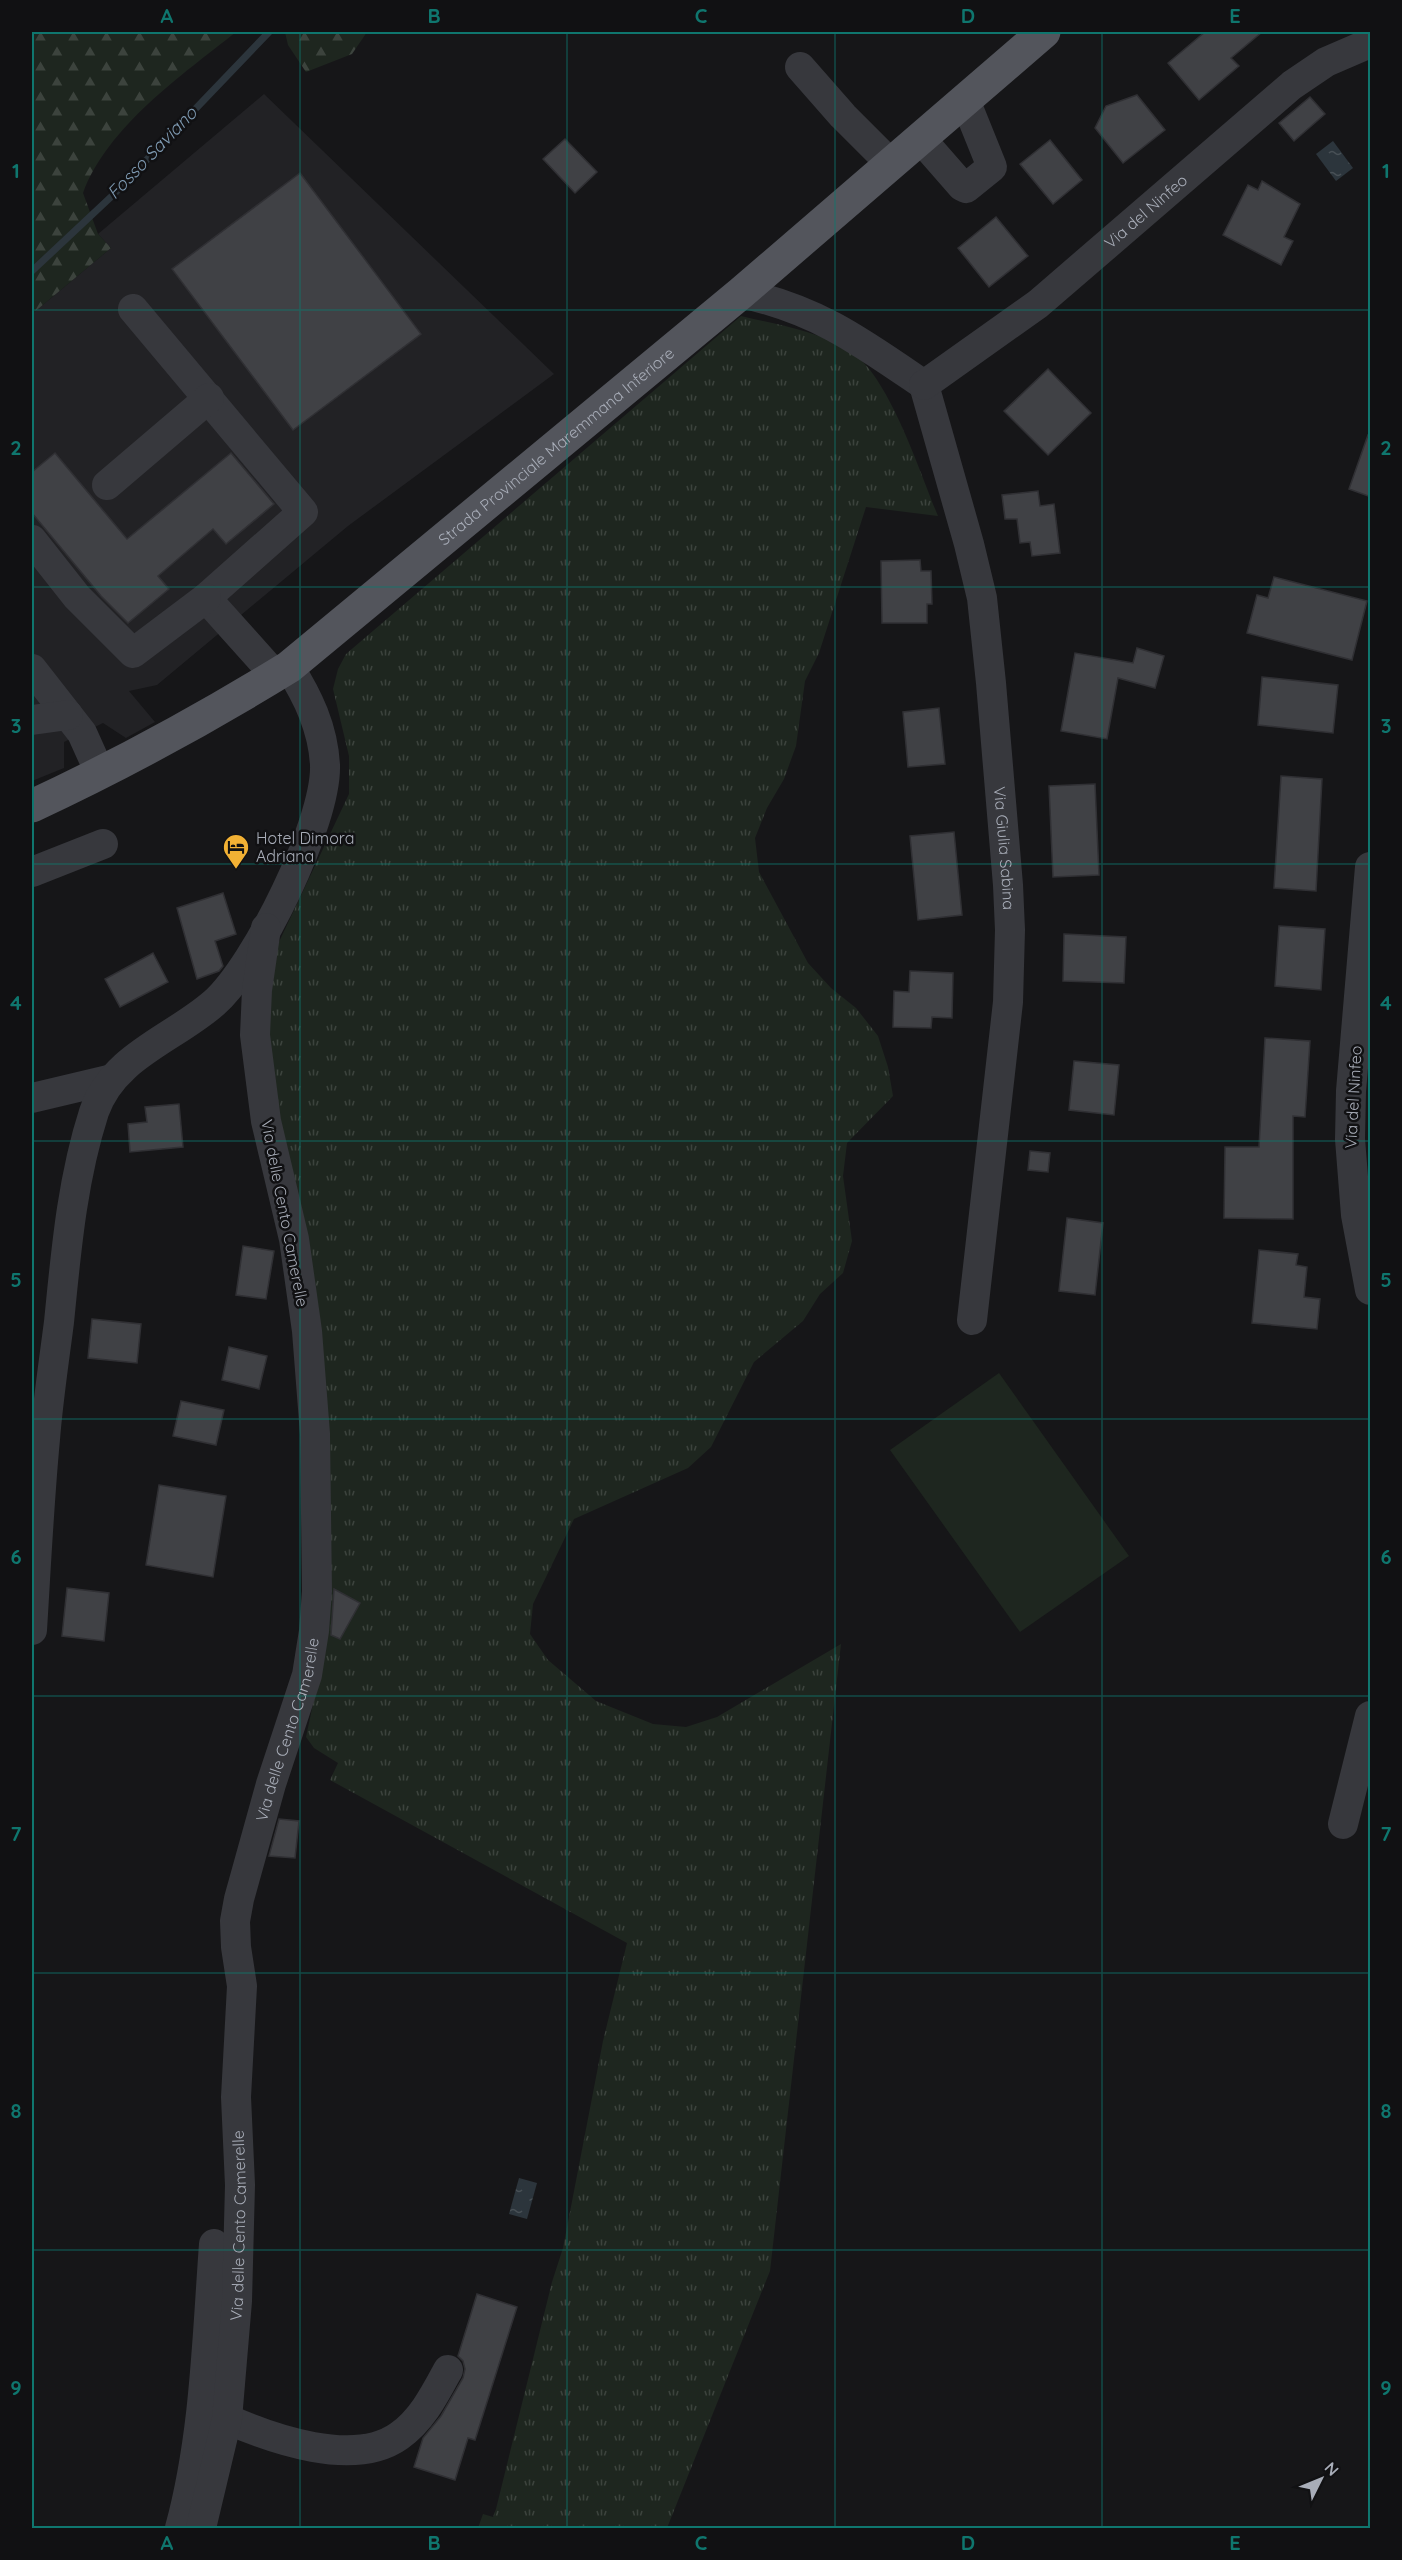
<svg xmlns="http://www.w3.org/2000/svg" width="1402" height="2560" font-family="Quicksand,sans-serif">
<defs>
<pattern id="grass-tufts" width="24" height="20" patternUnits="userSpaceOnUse" patternTransform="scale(1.5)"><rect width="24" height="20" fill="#1e261f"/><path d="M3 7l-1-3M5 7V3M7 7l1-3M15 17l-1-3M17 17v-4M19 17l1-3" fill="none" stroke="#3c433d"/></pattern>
<pattern id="forest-firs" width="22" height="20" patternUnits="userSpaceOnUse" patternTransform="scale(1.5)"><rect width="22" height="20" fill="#1e261f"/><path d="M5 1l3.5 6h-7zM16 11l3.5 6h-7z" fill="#3c433d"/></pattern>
<pattern id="water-ripples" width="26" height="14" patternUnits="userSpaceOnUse" patternTransform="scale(1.5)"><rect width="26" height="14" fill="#2c353c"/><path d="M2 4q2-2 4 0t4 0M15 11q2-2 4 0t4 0" fill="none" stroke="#485056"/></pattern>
</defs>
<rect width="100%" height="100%" fill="#161618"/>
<path fill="#222225" d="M 264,94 L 554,374 L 348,526 L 157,685 L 129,691 L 155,722 L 126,738 L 103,723 L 64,742 L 64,768 L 32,781 L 32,314 L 111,248 L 98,234 Z"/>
<path fill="url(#grass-tufts)" d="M 741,316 C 778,325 818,331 850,351 C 889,375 920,473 938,516 L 866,507 L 819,653 L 805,681 L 796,746 L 784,779 L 767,808 L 755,838 L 759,872 L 808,963 L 831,988 L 856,1008 L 878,1036 L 888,1067 L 893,1096 L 847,1143 L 843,1176 L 852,1241 L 843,1273 L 820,1294 L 803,1321 L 754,1362 L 711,1447 L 688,1468 L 574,1519 L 533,1604 L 530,1634 L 548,1660 L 596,1701 L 653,1724 L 686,1727 L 717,1717 L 841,1644 L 770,2271 L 667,2528 L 478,2528 L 483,2514 L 493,2517 L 496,2509 L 552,2282 L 563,2248 L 603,2041 L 627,1943 L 330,1780 L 338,1763 L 314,1748 L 306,1737 L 326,1643 L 264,1043 L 278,944 L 349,794 L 349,756 L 333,689 L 338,669 L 346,654 Z"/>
<g fill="url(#forest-firs)">
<path d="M 32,32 L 236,32 C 182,75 108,126 83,193 L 98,234 L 111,248 L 32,314 Z"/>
<path d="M 285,32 L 367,32 L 352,54 L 306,72 L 288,45 Z"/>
</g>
<path fill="#1e261f" d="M 999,1373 L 1129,1556 L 1020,1632 L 890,1450 Z"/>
<g fill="url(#water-ripples)">
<path d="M 1333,141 L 1353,168 L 1336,181 L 1316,154 Z"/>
<path d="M 519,2178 L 537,2183 L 527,2219 L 509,2214 Z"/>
</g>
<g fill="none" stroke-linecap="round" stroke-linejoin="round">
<path stroke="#2c353c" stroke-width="7" d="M 32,271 L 113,195 L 269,32"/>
</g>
<g fill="#404145" stroke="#303034" stroke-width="1.5">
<path d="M 1205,32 L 1262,32 L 1231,58 L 1239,66 L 1199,100 L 1168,63 Z"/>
<path d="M 1137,95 L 1165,130 L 1123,163 L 1095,128 L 1106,106 Z"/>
<path d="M 1310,97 L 1325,114 L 1294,141 L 1279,123 Z"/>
<path d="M 565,139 L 597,172 L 575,193 L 543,159 Z"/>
<path d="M 1050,140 L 1082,180 L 1053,204 L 1020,164 Z"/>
<path d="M 300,173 L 421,334 L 293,430 L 172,269 Z"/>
<path d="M 1262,181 L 1300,204 L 1284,237 L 1293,241 L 1281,265 L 1223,235 L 1248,185 L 1258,190 Z"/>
<path d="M 996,217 L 1028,256 L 989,287 L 958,248 Z"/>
<path d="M 1048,369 L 1091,413 L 1048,455 L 1004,411 Z"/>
<path d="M 1368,435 L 1371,436 L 1371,497 L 1349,489 Z"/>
<path d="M 55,453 L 127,539 L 231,453 L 274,504 L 226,544 L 213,529 L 158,576 L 169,589 L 128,623 L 101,596 L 32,513 L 32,472 Z"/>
<path d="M 1038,491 L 1040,506 L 1054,504 L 1060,553 L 1032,556 L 1030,542 L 1020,543 L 1017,519 L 1005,519 L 1002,495 Z"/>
<path d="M 920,560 L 921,571 L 931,571 L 932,604 L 927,604 L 927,623 L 882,623 L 881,561 Z"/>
<path d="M 1274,577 L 1367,601 L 1352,660 L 1247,633 L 1257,595 L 1268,598 Z"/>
<path d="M 1137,648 L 1164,656 L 1155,688 L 1118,678 L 1107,739 L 1061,731 L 1075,653 L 1133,663 Z"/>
<path d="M 1262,677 L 1338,685 L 1333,733 L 1258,725 Z"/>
<path d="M 939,708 L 945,764 L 908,767 L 903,712 Z"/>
<path d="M 1281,776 L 1322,779 L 1316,891 L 1274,888 Z"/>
<path d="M 1095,784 L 1099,875 L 1053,877 L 1049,786 Z"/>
<path d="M 954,832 L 962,915 L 918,920 L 910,836 Z"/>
<path d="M 223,893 L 236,934 L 215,941 L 223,966 L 219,971 L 197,979 L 177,908 Z"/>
<path d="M 1279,926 L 1325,929 L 1321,990 L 1275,986 Z"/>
<path d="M 1064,934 L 1126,937 L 1124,983 L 1063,981 Z"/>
<path d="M 153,953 L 168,982 L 120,1007 L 105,979 Z"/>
<path d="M 910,971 L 953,973 L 952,1018 L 932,1017 L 931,1028 L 893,1027 L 894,991 L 909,992 Z"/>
<path d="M 1265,1038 L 1310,1041 L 1305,1117 L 1293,1116 L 1293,1219 L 1224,1218 L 1225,1147 L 1259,1147 Z"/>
<path d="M 1074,1061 L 1119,1065 L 1114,1115 L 1069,1110 Z"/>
<path d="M 179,1104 L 183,1147 L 130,1152 L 128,1124 L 147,1122 L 145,1107 Z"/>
<path d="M 1030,1151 L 1050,1153 L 1048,1172 L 1028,1170 Z"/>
<path d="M 1067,1218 L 1103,1223 L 1095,1295 L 1059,1291 Z"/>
<path d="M 243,1246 L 274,1251 L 266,1299 L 236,1295 Z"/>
<path d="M 1259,1250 L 1298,1254 L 1296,1265 L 1307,1267 L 1304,1297 L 1320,1299 L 1317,1329 L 1252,1323 Z"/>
<path d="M 92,1319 L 141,1324 L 137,1363 L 88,1358 Z"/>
<path d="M 229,1347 L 267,1356 L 259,1389 L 222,1380 Z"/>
<path d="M 181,1401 L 224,1410 L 216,1445 L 173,1436 Z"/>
<path d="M 159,1485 L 226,1496 L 213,1577 L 146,1565 Z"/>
<path d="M 67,1588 L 109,1593 L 104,1641 L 62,1636 Z"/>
<path d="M 334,1589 L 360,1603 L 340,1639 L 331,1635 Z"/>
<path d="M 279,1819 L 299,1821 L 295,1858 L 269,1856 Z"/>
<path d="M 477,2294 L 517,2307 L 475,2440 L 468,2438 L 455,2480 L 414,2467 L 423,2438 L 441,2416 L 463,2378 L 465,2369 L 463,2361 L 458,2356 Z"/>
</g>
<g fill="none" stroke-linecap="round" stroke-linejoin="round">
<g stroke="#37383d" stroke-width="30">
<path d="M 800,67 L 843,116 L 891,164"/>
<path d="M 920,138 L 962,186 L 966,188 L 992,167 L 965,100"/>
<path d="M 741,293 C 818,310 860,341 924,385"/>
<path d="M 133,309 L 303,512 L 206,598 L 275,675"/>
<path id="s1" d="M 924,385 L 969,544 L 982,598 L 991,683 L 1008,885 L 1010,930 L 1008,1002 L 972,1320"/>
<path id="s2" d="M 924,385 L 1038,304 L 1292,85 L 1326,62 L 1370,43"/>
<path d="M 107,485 L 209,398"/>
<path d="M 32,540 L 77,597 L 133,653 L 206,598"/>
<path d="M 32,669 L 82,733 L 100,773"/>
<path d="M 32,720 L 68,715"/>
<path d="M 1370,867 L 1351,1091 L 1350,1139 L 1356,1215 L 1370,1290"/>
<path d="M 32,872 L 103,844"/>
<path d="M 32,1098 L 112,1079"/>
<path d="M 32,1630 C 36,1566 39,1502 45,1439 C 48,1400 54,1361 59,1322 C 66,1252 72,1180 94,1112 C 113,1056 173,1039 214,1003 C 256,966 327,822 325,765 C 323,728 308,697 289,667"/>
<path d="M 1343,1824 L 1370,1716"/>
<path d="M 227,2419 C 272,2439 354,2468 399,2436 C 422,2420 435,2394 448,2370"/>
<path d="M 180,2528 C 205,2436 207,2339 214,2244"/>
<path id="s3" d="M 201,2528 L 227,2419 L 237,2301 L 240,2185 L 236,2097 L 242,1986 L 236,1947 L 235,1921 L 239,1899 L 271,1784 L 307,1675 L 314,1631 L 317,1591 L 315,1434 L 307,1331 L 294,1239 L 266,1121 L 255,1035 L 257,990 L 266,928"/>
</g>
<path stroke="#53555c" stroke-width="33" id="s4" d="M 32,806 C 120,765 206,718 289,667 L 741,293 L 1044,32"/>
</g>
<path fill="none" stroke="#0f766e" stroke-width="1.5" stroke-opacity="0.55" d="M 300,32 L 300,2528M 567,32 L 567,2528M 835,32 L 835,2528M 1102,32 L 1102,2528M 32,310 L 1370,310M 32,587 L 1370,587M 32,864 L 1370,864M 32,1141 L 1370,1141M 32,1419 L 1370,1419M 32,1696 L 1370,1696M 32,1973 L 1370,1973M 32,2250 L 1370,2250"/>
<defs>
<g id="hotel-pin" transform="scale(1.35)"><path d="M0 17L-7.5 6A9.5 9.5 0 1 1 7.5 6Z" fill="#f2b134" stroke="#111113"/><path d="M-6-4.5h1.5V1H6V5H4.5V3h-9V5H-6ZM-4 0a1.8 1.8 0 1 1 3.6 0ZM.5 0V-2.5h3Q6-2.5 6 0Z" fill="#111"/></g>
</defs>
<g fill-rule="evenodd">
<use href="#hotel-pin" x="236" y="847"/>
</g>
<g text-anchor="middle" stroke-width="5" stroke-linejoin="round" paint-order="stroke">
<g font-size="16" fill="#a8adb8" stroke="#111113">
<text dy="6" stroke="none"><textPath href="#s2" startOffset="282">Via del Ninfeo</textPath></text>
<text dy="6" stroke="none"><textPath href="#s4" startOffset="639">Strada Provinciale Maremmana Inferiore</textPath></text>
<text dy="6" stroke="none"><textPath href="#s1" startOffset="472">Via Giulia Sabina</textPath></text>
<text transform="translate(1353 1097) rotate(-87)" y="6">Via del Ninfeo</text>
<text transform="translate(285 1213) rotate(79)" y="6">Via delle Cento Camerelle</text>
<text dy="6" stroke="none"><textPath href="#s3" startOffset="810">Via delle Cento Camerelle</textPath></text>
<text dy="6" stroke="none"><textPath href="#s3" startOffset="306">Via delle Cento Camerelle</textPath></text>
</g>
<g font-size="16" fill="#a8adb8" stroke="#111113" text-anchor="start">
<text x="256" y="844">Hotel Dimora<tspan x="256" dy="18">Adriana</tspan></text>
</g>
<g font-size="18" font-style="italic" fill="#7f9bb3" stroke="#111113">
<text transform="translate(152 153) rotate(-46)" y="6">Fosso Saviano</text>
</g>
</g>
<rect width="1402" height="2560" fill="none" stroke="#111113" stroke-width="66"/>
<g transform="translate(1321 2479) rotate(47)" stroke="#111113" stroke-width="4.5" paint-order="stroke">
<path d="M0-4.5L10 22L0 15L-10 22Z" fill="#a8adb8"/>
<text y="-9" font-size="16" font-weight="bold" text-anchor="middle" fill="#a8adb8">N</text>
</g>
<rect x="33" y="33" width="1336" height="2494" fill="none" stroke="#0f766e" stroke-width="2"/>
<g font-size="20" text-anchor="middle" font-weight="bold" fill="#0f766e">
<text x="167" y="23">A</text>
<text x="434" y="23">B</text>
<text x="701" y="23">C</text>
<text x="968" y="23">D</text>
<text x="1235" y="23">E</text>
<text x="16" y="178">1</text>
<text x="1386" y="178">1</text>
<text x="16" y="455">2</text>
<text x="1386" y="455">2</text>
<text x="16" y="733">3</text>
<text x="1386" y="733">3</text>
<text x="16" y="1010">4</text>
<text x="1386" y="1010">4</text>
<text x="16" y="1287">5</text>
<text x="1386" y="1287">5</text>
<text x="16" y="1564">6</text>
<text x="1386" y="1564">6</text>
<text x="16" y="1841">7</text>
<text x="1386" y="1841">7</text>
<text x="16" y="2118">8</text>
<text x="1386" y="2118">8</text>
<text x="16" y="2395">9</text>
<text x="1386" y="2395">9</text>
<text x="167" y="2550">A</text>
<text x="434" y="2550">B</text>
<text x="701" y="2550">C</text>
<text x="968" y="2550">D</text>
<text x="1235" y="2550">E</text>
</g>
</svg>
